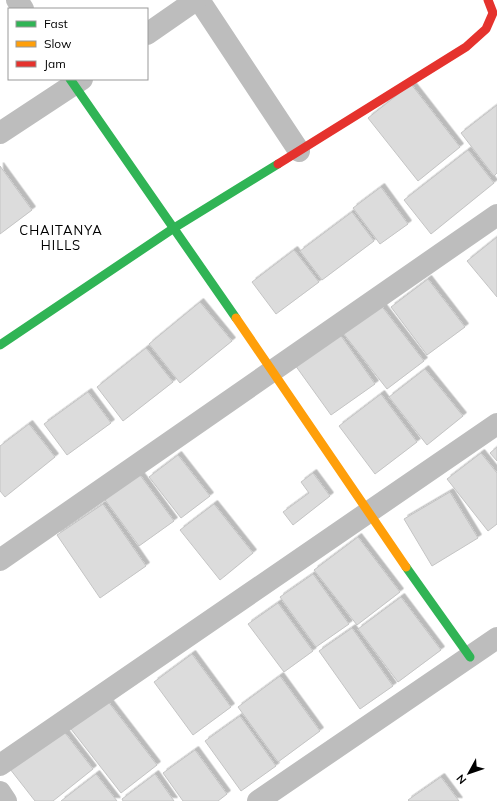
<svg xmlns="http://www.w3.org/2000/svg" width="497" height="801" font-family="Mulish,sans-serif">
<defs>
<filter id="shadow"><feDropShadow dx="3.5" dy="-3.5" stdDeviation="0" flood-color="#0004"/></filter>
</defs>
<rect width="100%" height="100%" fill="#fff"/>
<g fill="#dcdcdc" stroke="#c4c4c4" filter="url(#shadow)">
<path d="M 411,84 L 460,147 L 418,181 L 368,118 Z"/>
<path d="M 497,105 L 497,173 L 494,176 L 461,133 Z"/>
<path d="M 468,150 L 494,183 L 431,234 L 404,200 Z"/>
<path d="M 0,166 L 32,210 L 0,234 Z"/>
<path d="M 381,187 L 408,224 L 380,244 L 353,208 Z"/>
<path d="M 352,212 L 374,241 L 322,280 L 300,251 Z"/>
<path d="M 497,237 L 497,297 L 467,261 Z"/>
<path d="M 294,250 L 319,282 L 276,314 L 252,282 Z"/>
<path d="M 428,279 L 465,327 L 427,355 L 391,307 Z"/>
<path d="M 200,302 L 232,341 L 180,383 L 149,344 Z"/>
<path d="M 380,304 L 424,361 L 387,389 L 343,333 Z"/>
<path d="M 339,333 L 375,384 L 331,415 L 295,365 Z"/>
<path d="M 146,348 L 173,382 L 123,421 L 97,387 Z"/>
<path d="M 425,369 L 463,416 L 427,445 L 389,397 Z"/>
<path d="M 88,392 L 111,423 L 67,455 L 44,424 Z"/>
<path d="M 381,394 L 417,442 L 375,474 L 339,426 Z"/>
<path d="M 29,424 L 55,457 L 5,497 L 0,491 L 0,446 Z"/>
<path d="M 497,447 L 497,461 L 490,453 Z"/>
<path d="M 481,453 L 497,473 L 497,524 L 488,531 L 447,479 Z"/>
<path d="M 178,455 L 210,496 L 181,518 L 149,477 Z"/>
<path d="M 137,471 L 174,521 L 139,546 L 103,497 Z"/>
<path d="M 313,473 L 330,496 L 293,525 L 283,512 L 309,493 L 301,482 Z"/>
<path d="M 450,492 L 478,538 L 432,566 L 404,519 Z"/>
<path d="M 103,504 L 146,566 L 100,598 L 57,535 Z"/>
<path d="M 214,504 L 253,553 L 220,580 L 180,530 Z"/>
<path d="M 358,537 L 400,592 L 357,625 L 314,570 Z"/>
<path d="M 313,574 L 349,624 L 316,647 L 280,597 Z"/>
<path d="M 401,597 L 441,650 L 398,682 L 358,629 Z"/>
<path d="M 278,603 L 313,651 L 284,672 L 248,624 Z"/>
<path d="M 352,628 L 393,686 L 360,709 L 319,651 Z"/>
<path d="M 192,654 L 231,707 L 193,735 L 154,682 Z"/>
<path d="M 280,676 L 320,731 L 278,762 L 238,707 Z"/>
<path d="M 107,700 L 157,765 L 121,793 L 71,729 Z"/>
<path d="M 240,716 L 276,766 L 241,791 L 205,741 Z"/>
<path d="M 62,729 L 93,769 L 53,801 L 35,801 L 10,769 Z"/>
<path d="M 195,750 L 227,794 L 218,801 L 183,801 L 163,773 Z"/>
<path d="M 96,774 L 117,801 L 61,801 Z"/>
<path d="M 155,774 L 174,801 L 123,801 L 122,799 Z"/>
<path d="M 441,777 L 459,801 L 409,801 L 408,800 Z"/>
</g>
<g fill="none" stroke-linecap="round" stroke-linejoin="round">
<g stroke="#bdbdbd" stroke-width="22">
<path d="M 17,0 L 23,9"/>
<path d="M 199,0 L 299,151"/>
<path d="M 147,34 L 196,0"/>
<path d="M 0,133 L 82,79"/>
<path d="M 0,560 L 497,215"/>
<path d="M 0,765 L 497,424"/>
<path d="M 0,792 L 6,801"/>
<path d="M 258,801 L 497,638"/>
</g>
<g stroke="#30b455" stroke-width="9">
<path d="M 70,79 L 236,318"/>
<path d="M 0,345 L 174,228 L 278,164"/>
<path d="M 406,567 L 470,657"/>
</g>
<path stroke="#ff9f0a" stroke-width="9" d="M 236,318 L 406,567"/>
<path stroke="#e5322d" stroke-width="9" d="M 278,164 L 466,47 L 486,29 L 493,13 L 488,0"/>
</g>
<g text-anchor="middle" stroke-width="3" stroke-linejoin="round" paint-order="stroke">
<g font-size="13" letter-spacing="1" fill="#000" stroke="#fff">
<text x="61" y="235">CHAITANYA<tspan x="61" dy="15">HILLS</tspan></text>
</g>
</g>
<rect x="8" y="8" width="140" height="72" fill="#ffffff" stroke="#999999"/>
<rect x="16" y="21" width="20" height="6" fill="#30b455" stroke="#999999"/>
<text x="44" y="28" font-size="12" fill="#000000">Fast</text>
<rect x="16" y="41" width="20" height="6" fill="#ff9f0a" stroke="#999999"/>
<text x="44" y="48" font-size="12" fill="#000000">Slow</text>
<rect x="16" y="61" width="20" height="6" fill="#e5322d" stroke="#999999"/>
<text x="44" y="68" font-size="12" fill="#000000">Jam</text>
<g transform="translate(469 773) rotate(230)" stroke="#ffffff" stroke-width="3" paint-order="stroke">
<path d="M0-3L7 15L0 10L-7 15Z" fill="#000000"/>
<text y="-6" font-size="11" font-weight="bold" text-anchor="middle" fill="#000000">N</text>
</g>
</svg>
